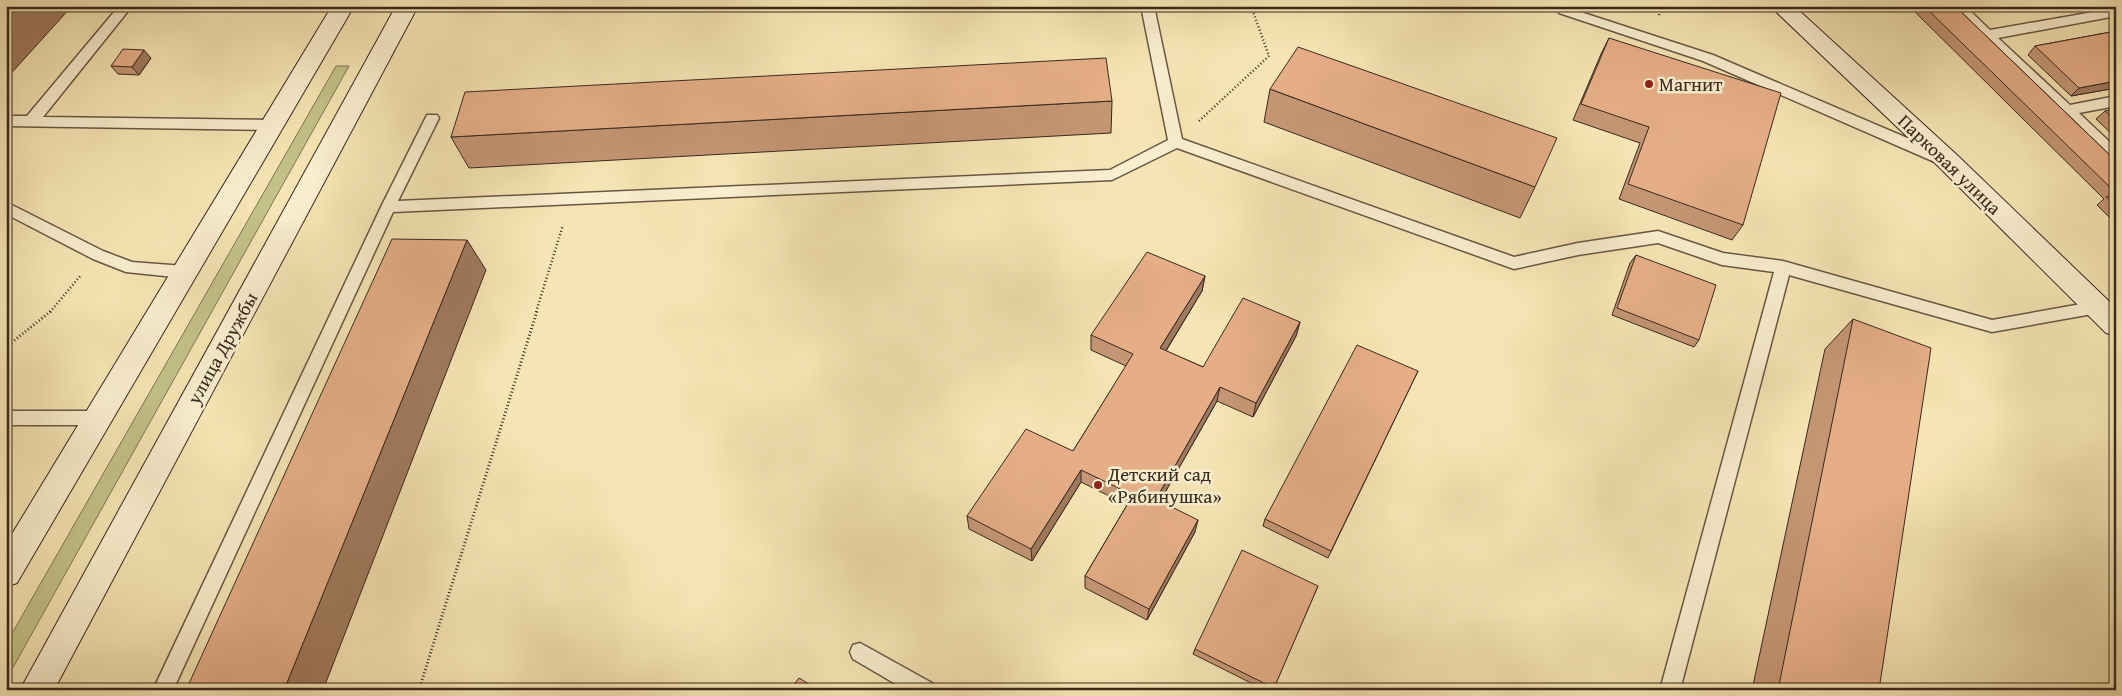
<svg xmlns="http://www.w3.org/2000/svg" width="2122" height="696" font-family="'Gentium Book Plus',serif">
<rect width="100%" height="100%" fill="#f6e5b4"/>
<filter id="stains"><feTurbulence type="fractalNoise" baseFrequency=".004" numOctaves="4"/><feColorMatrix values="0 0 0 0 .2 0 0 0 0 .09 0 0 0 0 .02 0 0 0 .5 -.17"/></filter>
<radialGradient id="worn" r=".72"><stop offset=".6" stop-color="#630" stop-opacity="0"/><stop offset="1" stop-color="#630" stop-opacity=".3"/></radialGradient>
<path fill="#c3c288" stroke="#7e7554" d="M 336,66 L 349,66 L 6,680 L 6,644 Z"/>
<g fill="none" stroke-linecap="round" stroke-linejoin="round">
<g stroke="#685744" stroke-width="3">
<g id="lane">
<path d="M 119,6 L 132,6 L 43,117 L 272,120 L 277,121 L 279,125 L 277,129 L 272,130 L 6,126 L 6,116 L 27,116 Z"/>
<path d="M 1141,6 L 1154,6 L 1182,139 L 1514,257 L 1578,243 L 1658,231 L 1723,253 L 1783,261 L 1992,320 L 2098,301 L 2104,303 L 2106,307 L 2104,311 L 2098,313 L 1992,332 L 1789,275 L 1680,690 L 1660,690 L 1774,272 L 1722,265 L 1658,243 L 1578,255 L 1514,269 L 1177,148 L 1112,180 L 393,212 L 173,690 L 153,690 L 381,207 L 427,115 L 437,115 L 439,118 L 398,201 L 1110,170 L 1168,140 Z"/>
<path d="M 1562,6 L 1713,55 L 1947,155 L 1949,159 L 1947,163 L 1942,164 L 1937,163 L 1703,61 L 1559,13 L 1558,10 Z"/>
<path d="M 1951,6 L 1965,6 L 1990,30 L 2116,8 L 2116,16 L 1998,38 L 2070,105 L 2116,96 L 2116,106 L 2079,113 L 2116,148 L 2116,162 L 2111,161 Z"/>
<path d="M 6,202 L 103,251 L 132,262 L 184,266 L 189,268 L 192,272 L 189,276 L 184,278 L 126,272 L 93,259 L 6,214 Z"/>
<path d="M 6,411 L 98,411 L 104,413 L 106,418 L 104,423 L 98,425 L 6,425 Z"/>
<path d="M 860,643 L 932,683 L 935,690 L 906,690 L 853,659 L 850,652 L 853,645 Z"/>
</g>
</g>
<g stroke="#38281f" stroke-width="2">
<g id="secondary">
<path d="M 332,6 L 354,6 L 17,583 L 6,587 L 6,544 Z"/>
<path d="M 396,6 L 418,6 L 54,690 L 20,690 Z"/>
<path d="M 1770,6 L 1794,6 L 1957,155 L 2116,308 L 2116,336 L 2106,333 L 1939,167 Z"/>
</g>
</g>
<g stroke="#38281f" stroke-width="2.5" stroke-dasharray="1 2.5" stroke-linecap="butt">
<path d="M 1659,15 L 1664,6"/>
<path d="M 1199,121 L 1269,56 L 1251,6"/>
<path d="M 50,312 L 81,275"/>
<path d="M 536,312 L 563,225"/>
</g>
<g stroke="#38281f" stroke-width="3" stroke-dasharray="1 2.5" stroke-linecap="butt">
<path d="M 6,347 L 51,311"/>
<path d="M 419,690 L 537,311"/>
</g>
<use href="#lane" fill="#f9eece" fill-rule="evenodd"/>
<use href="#secondary" fill="#f9eece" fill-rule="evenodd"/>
</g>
<g fill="#c59674" stroke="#38281f">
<path d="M 1909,6 L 1955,6 L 2116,161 L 2116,224 L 2097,205 L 2104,199 Z"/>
<path d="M 2116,31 L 2116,88 L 2071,96 L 2028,55 L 2035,46 Z"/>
<path d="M 1609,38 L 1743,225 L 1732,240 L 1619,199 L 1640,143 L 1573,120 L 1601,54 Z"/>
<path d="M 151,58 L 139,75 L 118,74 L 111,66 Z"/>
<path d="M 1270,89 L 1535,187 L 1520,218 L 1264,122 Z"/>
<path d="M 1112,101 L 1111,133 L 469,168 L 451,137 Z"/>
<path d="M 2116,109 L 2116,138 L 2096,119 L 2105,111 Z"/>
<path d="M 1636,255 L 1699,340 L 1694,347 L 1612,315 L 1630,263 Z"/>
<path d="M 1205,276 L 1202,291 L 1166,351 L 1203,367 L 1300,322 L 1296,336 L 1253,417 L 1217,401 L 1160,501 L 1195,532 L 1147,620 L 1085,588 L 1085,576 L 1127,505 L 1081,482 L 1032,561 L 969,529 L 967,516 L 1073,451 L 1126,366 L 1091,350 L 1091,335 Z"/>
<path d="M 1853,319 L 1879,690 L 1752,690 L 1825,349 Z"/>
<path d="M 1418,371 L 1328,558 L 1263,526 L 1265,519 Z"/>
<path d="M 1318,586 L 1273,690 L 1265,690 L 1193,654 L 1195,649 Z"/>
</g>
<g fill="#a07a5e" stroke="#38281f">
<path d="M 13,6 L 72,6 L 6,79 L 6,13 Z"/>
<path d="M 144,50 L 151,58 L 139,75 L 132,67 Z"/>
<path d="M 2116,81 L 2116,88 L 2071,96 L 2079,88 Z"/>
<path d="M 467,240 L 486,270 L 323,690 L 284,690 Z"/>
<path d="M 1205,276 L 1202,291 L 1159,362 L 1160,348 Z"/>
<path d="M 1300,322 L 1296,336 L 1253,417 L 1256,403 Z"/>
<path d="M 1220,387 L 1217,401 L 1154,512 L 1156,499 Z"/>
<path d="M 1081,470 L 1081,482 L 1032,561 L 1031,549 Z"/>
<path d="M 1198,520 L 1195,532 L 1147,620 L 1149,609 Z"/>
</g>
<g fill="#e5ae87" stroke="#38281f">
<path d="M 6,6 L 13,6 L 6,13 Z"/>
<path d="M 1924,6 L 1955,6 L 2116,161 L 2116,193 Z"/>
<path d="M 2116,31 L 2116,81 L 2079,88 L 2035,46 Z"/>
<path d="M 1609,38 L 1781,93 L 1743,225 L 1628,184 L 1649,127 L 1581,104 Z"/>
<path d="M 1298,47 L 1557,138 L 1535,187 L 1270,89 Z"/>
<path d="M 123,49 L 144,50 L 132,67 L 111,66 Z"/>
<path d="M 1106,58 L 1112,101 L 451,137 L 465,92 Z"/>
<path d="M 2116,109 L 2116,121 L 2105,111 Z"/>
<path d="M 2116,195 L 2116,207 L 2106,197 Z"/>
<path d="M 392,239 L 467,240 L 284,690 L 186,690 Z"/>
<path d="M 1147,252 L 1205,276 L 1160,348 L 1203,367 L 1243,298 L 1300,322 L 1256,403 L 1220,387 L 1156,499 L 1198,520 L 1149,609 L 1085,576 L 1133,495 L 1081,470 L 1031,549 L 967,516 L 1026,429 L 1073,451 L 1133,354 L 1091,335 Z"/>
<path d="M 1636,255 L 1716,285 L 1699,340 L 1617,308 Z"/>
<path d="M 1853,319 L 1931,348 L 1879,690 L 1778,690 Z"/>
<path d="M 1357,345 L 1418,371 L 1331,551 L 1265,519 Z"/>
<path d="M 1242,550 L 1318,586 L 1274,688 L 1195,649 Z"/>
<path d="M 799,678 L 819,690 L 790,690 Z"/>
</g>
<g fill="#8f2418" stroke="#f9eece" stroke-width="2">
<circle cx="1649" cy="84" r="5"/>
<circle cx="1098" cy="485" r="5"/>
</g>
<g text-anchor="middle" stroke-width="5" stroke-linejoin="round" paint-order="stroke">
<g font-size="19" fill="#38281f" stroke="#f9eece" text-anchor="start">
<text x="1659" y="91">Магнит</text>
<text x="1108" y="481">Детский сад<tspan x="1108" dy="22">«Рябинушка»</tspan></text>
</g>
<g font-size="19" fill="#38281f" stroke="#f9eece">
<text transform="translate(1950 164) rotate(44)" y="7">Парковая улица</text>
<text transform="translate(222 348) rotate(-61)" y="7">улица Дружбы</text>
</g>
</g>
<rect width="2122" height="696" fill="none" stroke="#f6e5b4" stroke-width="25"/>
<rect x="8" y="8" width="2107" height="681" fill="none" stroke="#38281f" stroke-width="2.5"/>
<rect x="12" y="12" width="2097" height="671" fill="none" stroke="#38281f"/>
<rect width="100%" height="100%" filter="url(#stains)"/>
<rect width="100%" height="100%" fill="url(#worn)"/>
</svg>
